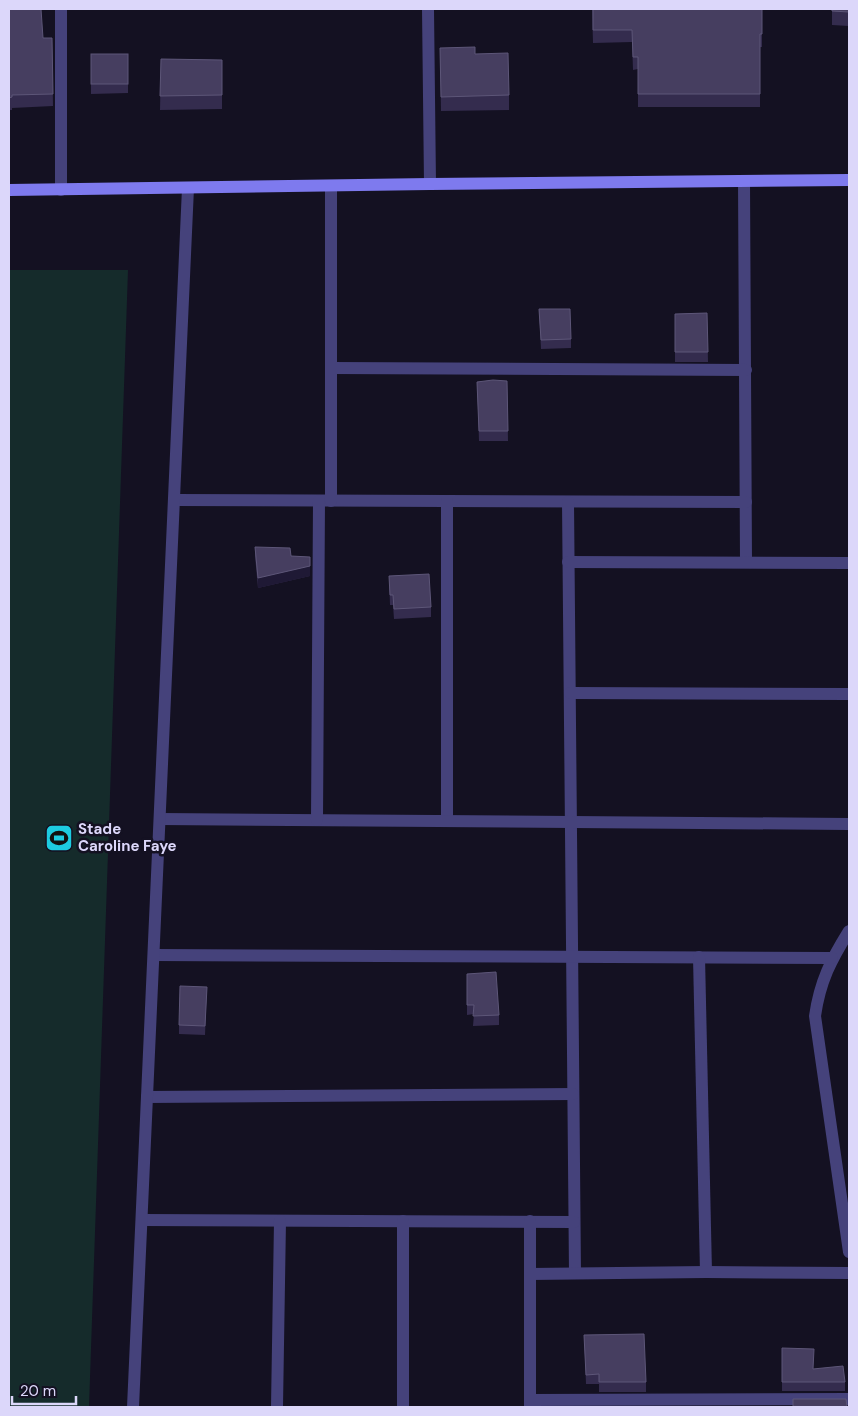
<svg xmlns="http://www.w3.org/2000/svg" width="858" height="1416" font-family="'DM Sans',sans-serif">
<rect width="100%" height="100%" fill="#141122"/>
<path fill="#152b2b" d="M 9,270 L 128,270 L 89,1407 L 9,1407 Z"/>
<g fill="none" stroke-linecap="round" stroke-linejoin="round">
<g stroke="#45427b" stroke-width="12">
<path d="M 61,9 L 61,190"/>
<path d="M 428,9 L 430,184"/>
<path d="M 744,181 L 746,562"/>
<path d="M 331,368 L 746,370"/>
<path d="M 174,500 L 746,502"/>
<path d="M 331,501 L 331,186"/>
<path d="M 447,501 L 447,821"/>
<path d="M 568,502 L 575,1273"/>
<path d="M 568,562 L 849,563"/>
<path d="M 570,693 L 849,694"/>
<path d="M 160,819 L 849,824"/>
<path d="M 317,820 L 319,501"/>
<path d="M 849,931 C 831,960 820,981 815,1016 L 849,1252"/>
<path d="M 154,955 L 832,958"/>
<path d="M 699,957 L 706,1272"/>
<path d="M 147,1097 L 573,1094"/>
<path d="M 142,1220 L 574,1222"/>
<path d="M 403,1221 L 403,1407"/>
<path d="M 530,1274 L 706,1272 L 849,1273"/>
<path d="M 530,1400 L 849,1399"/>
<path d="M 530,1406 L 530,1221"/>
<path d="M 133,1407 L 188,188"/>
<path d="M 277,1407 L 280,1221"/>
</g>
<path stroke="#7e7aee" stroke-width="12" d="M 9,190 L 430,184 L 849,180"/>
</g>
<g fill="#342c4e">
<path d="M 9,9 L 43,38 L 52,38 L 53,106 L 12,108 L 12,110 L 9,110 Z"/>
<path d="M 592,9 L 762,9 L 762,47 L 760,47 L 760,107 L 638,107 L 638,69 L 633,70 L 632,42 L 593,43 Z"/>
<path d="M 832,9 L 849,9 L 849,26 L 832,25 Z"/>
<path d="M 440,48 L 475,54 L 509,95 L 509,110 L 441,111 Z"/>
<path d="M 91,54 L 128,54 L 128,93 L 91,94 Z"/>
<path d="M 161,59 L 222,60 L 222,109 L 160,110 Z"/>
<path d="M 539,309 L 571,339 L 571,348 L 541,349 Z"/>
<path d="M 707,313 L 708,362 L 675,362 L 675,314 Z"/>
<path d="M 507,381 L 508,441 L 479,441 L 477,382 Z"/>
<path d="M 255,547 L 291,556 L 310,557 L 310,576 L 258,588 L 255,556 Z"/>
<path d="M 389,576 L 431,607 L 431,617 L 394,619 L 393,605 L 390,605 Z"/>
<path d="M 467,974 L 499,1015 L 499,1025 L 473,1026 L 474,1014 L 467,1015 Z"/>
<path d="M 207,987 L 205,1035 L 179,1034 L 179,1025 Z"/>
<path d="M 584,1335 L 646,1382 L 646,1392 L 599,1392 L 599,1384 L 586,1384 Z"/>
<path d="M 782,1348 L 813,1369 L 845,1382 L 845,1391 L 782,1391 Z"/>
</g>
<path fill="#1f1935" d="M 310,566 L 310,576 L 258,588 L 258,578 Z"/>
<g fill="#463e60" stroke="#5d5678">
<path d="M 9,9 L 41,9 L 43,38 L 52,38 L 53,94 L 12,95 L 12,97 L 9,98 Z"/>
<path d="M 593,9 L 762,9 L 762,34 L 760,34 L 760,94 L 638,94 L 638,57 L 633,57 L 632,30 L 593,30 Z"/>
<path d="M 832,9 L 849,9 L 849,12 L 832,11 Z"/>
<path d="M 475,47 L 475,54 L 508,53 L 509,95 L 441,97 L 440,48 Z"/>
<rect x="91" y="54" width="37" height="30"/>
<path d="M 161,59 L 222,60 L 222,95 L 160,96 Z"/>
<path d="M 539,309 L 570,309 L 571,339 L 541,340 Z"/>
<path d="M 707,313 L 708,352 L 675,352 L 675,314 Z"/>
<path d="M 493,380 L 507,381 L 508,431 L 479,431 L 477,382 Z"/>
<path d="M 255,547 L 290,548 L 291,556 L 310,557 L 310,566 L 258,578 Z"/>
<path d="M 429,574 L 431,607 L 394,609 L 393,595 L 390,595 L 389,576 Z"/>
<path d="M 496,972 L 499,1015 L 473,1016 L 474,1005 L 467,1005 L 467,974 Z"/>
<path d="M 180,986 L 207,987 L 205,1026 L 179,1025 Z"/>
<path d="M 644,1334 L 646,1382 L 599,1382 L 599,1374 L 586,1375 L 584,1335 Z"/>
<path d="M 782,1348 L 814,1349 L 813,1369 L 843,1366 L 845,1382 L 782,1382 Z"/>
<path d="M 793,1399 L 846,1399 L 847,1407 L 793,1407 Z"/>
</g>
<defs>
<g id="stadium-square" transform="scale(1.4375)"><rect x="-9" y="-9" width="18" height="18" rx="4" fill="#1dcbe0" stroke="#141122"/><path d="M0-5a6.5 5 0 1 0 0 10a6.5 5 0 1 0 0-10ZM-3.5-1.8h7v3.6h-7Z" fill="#111"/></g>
</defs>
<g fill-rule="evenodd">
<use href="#stadium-square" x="59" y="838"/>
</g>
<g text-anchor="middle" stroke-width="5" stroke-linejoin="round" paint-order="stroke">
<g font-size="15" font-weight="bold" fill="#dcd7fa" stroke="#141122" text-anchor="start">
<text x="78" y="834">Stade<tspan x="78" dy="17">Caroline Faye</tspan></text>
</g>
</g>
<rect width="858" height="1416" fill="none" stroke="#dcd7fa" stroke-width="20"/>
<path d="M12 1396v8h64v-8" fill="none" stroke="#dcd7fa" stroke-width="2.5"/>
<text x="20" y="1396" font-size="15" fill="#dcd7fa" stroke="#141122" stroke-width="4" paint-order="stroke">20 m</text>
</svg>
